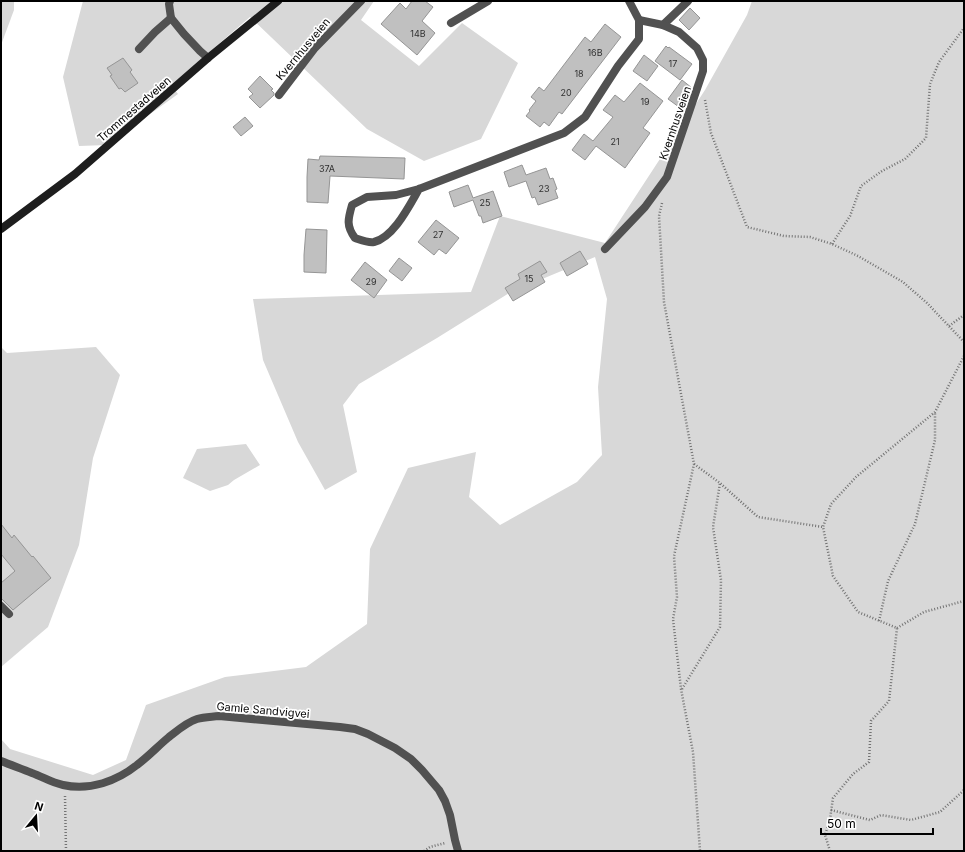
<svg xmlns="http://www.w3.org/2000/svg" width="965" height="852" font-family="Inter,sans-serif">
<rect width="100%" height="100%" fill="#fff"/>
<g fill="#d8d8d8">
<path d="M 1,1 L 14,1 L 14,10 L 1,45 Z"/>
<path d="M 83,1 L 374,1 L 361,20 L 419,66 L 462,23 L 518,63 L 481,139 L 424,161 L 367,129 L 250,17 L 171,85 L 178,94 L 107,145 L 79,146 L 63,77 Z"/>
<path d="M 752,1 L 964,1 L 964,851 L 1,851 L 1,739 L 10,749 L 93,775 L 126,760 L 146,705 L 225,677 L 306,667 L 367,624 L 370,549 L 408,468 L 476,452 L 469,497 L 500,525 L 577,482 L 602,455 L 598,387 L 607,299 L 595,257 L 511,292 L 437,338 L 359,384 L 343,405 L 357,472 L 325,490 L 298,442 L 263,360 L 253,299 L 471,292 L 500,216 L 605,243 L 705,90 L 747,15 Z"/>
<path d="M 1,347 L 7,353 L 96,347 L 120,375 L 93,458 L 79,545 L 48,627 L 1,667 Z"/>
<path d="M 246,444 L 260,465 L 234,480 L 228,485 L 210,491 L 183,478 L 197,449 Z"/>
</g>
<g fill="#c0c0c0" stroke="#959595">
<path d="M 412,1 L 425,1 L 433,7 L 422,21 L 435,33 L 417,55 L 381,24 L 400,3 L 406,9 Z"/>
<path d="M 690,8 L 700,18 L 689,30 L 679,20 Z"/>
<path d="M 605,24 L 621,37 L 562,114 L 559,112 L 549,126 L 544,122 L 540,127 L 526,116 L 530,111 L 529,110 L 536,101 L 531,97 L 539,87 L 544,91 L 585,37 L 591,42 Z"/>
<path d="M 666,46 L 668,48 L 669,47 L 692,64 L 680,80 L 655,61 Z"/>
<path d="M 644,55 L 658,66 L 647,81 L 633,71 Z"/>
<path d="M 123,58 L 132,70 L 130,72 L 138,83 L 125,92 L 121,88 L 119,89 L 110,76 L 112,75 L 107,68 Z"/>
<path d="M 260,76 L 273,89 L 271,90 L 274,93 L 274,95 L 260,108 L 249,97 L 253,94 L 248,89 Z"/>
<path d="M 682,80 L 692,88 L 689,95 L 679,107 L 668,99 Z"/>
<path d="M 640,83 L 663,101 L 643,128 L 650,133 L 625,168 L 596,146 L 585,160 L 572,150 L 584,134 L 593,141 L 613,117 L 603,110 L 615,95 L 624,102 Z"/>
<path d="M 245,117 L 253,126 L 241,136 L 233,127 Z"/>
<path d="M 320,156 L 405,158 L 404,179 L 330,176 L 328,203 L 307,202 L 307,177 L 308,159 L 319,160 Z"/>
<path d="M 522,165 L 526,175 L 546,168 L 550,179 L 553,178 L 557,189 L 555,190 L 558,198 L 538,205 L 535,197 L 532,198 L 526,181 L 509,187 L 504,172 Z"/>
<path d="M 468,185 L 473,198 L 493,191 L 502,216 L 483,223 L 481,216 L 479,216 L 473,200 L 454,207 L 449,192 Z"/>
<path d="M 436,220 L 459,238 L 446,254 L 439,249 L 434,255 L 418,242 Z"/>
<path d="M 306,229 L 327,230 L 326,273 L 304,272 L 304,255 Z"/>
<path d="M 580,251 L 588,264 L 567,276 L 560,263 Z"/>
<path d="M 399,258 L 412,268 L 402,281 L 389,271 Z"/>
<path d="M 540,261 L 547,272 L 541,275 L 545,282 L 513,301 L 505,288 L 520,279 L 518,274 Z"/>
<path d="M 365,262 L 387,280 L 374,298 L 351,280 Z"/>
<path d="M 1,524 L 12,538 L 14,535 L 32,557 L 33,556 L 51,578 L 13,610 L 1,598 L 1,583 L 15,571 L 1,554 Z"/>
</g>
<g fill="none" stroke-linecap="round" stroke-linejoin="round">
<g stroke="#737373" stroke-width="2.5" stroke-dasharray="1 2" stroke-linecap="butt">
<path d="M 705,100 L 711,133 L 747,227 L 784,236 L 810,237 L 832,244 L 858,256 L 903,282 L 927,303 L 964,342"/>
<path d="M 662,203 L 659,216 L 664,302 L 694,464 L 674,556 L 677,597 L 673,619 L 681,689 L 693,752 L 700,851"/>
<path d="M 832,244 L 850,216 L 861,186 L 882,171 L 905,159 L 926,138 L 930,84 L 939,62 L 964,28"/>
<path d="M 949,326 L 964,315"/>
<path d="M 694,464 L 720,483 L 758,517 L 823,527"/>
<path d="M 879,621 L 888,581 L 915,524 L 935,440 L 935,413"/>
<path d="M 897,628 L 924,612 L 964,601"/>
<path d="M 682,689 L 720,627 L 721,580 L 713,527 L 720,483"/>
<path d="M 65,796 L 66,851"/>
<path d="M 831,810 L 870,820 L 881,815 L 911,820 L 940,812 L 964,790"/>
<path d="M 424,851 L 430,847 L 445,843"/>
<path d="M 830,851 L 825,835 L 830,819 L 833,798 L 853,774 L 869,762 L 871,721 L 889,701 L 897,628 L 858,612 L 833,576 L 823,527 L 831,504 L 856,477 L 935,412 L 964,356"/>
</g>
<g stroke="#515151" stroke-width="8">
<path d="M 170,1 L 169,4 L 171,18 L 184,34 L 200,51 L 208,58"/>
<path d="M 663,25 L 688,1"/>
<path d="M 139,49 L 155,32 L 171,18"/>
<path d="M 279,95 L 314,49 L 361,1"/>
<path d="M 605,249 L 645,207 L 667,177 L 703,71 L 703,60 L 697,48 L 679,32 L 663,25 L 639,20"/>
<path d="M 1,606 L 9,614"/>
</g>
<g stroke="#515151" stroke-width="8">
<path d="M 451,23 L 488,1"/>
<path d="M 419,189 C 409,206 394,237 374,242 C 368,243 361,240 355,238 C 346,226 348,219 352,205 L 367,197 L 396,195 L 419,189 L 564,133 L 585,117 L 618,66 L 639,39 L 639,20 L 629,1"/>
</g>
<path stroke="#515151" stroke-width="8" d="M 1,761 C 11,765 22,769 32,773 C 43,777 52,783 63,785 C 90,791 117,781 137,765 C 149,756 158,746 169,737 C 178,730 187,722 197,719 C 204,717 211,717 219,716 L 340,727 L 355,729 L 368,734 L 395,748 L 411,759 L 422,770 L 439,790 L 445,801 L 450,815 L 455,840 L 458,851"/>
<path stroke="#1e1e1e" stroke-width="8" d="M 1,229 L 75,174 L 208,58 L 278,1"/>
</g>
<g text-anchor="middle" stroke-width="3.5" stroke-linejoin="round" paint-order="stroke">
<g font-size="9" fill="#303030">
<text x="418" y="37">14B</text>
<text x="595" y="56">16B</text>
<text x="673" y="67">17</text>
<text x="579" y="77">18</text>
<text x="566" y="96">20</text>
<text x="645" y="105">19</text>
<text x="615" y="145">21</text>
<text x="327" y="172">37A</text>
<text x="544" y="192">23</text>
<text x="485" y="206">25</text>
<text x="438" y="238">27</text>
<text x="529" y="282">15</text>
<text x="371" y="285">29</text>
</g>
<g font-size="11" fill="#000" stroke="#fff">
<text transform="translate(303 49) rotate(-50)" y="4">Kvernhusveien</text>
<text transform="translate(134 109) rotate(-41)" y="4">Trommestadveien</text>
<text transform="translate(675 123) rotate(-71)" y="4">Kvernhusveien</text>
<text transform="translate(263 710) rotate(5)" y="4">Gamle Sandvigvei</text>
</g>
</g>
<rect width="965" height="852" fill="none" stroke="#000000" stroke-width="4"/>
<g transform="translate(36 816) rotate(18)" stroke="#ffffff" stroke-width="3" paint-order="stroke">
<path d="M0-3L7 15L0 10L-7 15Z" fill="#000000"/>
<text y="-6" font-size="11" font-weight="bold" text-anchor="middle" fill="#000000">N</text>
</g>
<path d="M821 828v6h112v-6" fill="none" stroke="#000000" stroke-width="2"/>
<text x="827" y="828" font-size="12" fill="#000000" stroke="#ffffff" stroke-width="3" paint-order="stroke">50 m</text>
</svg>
